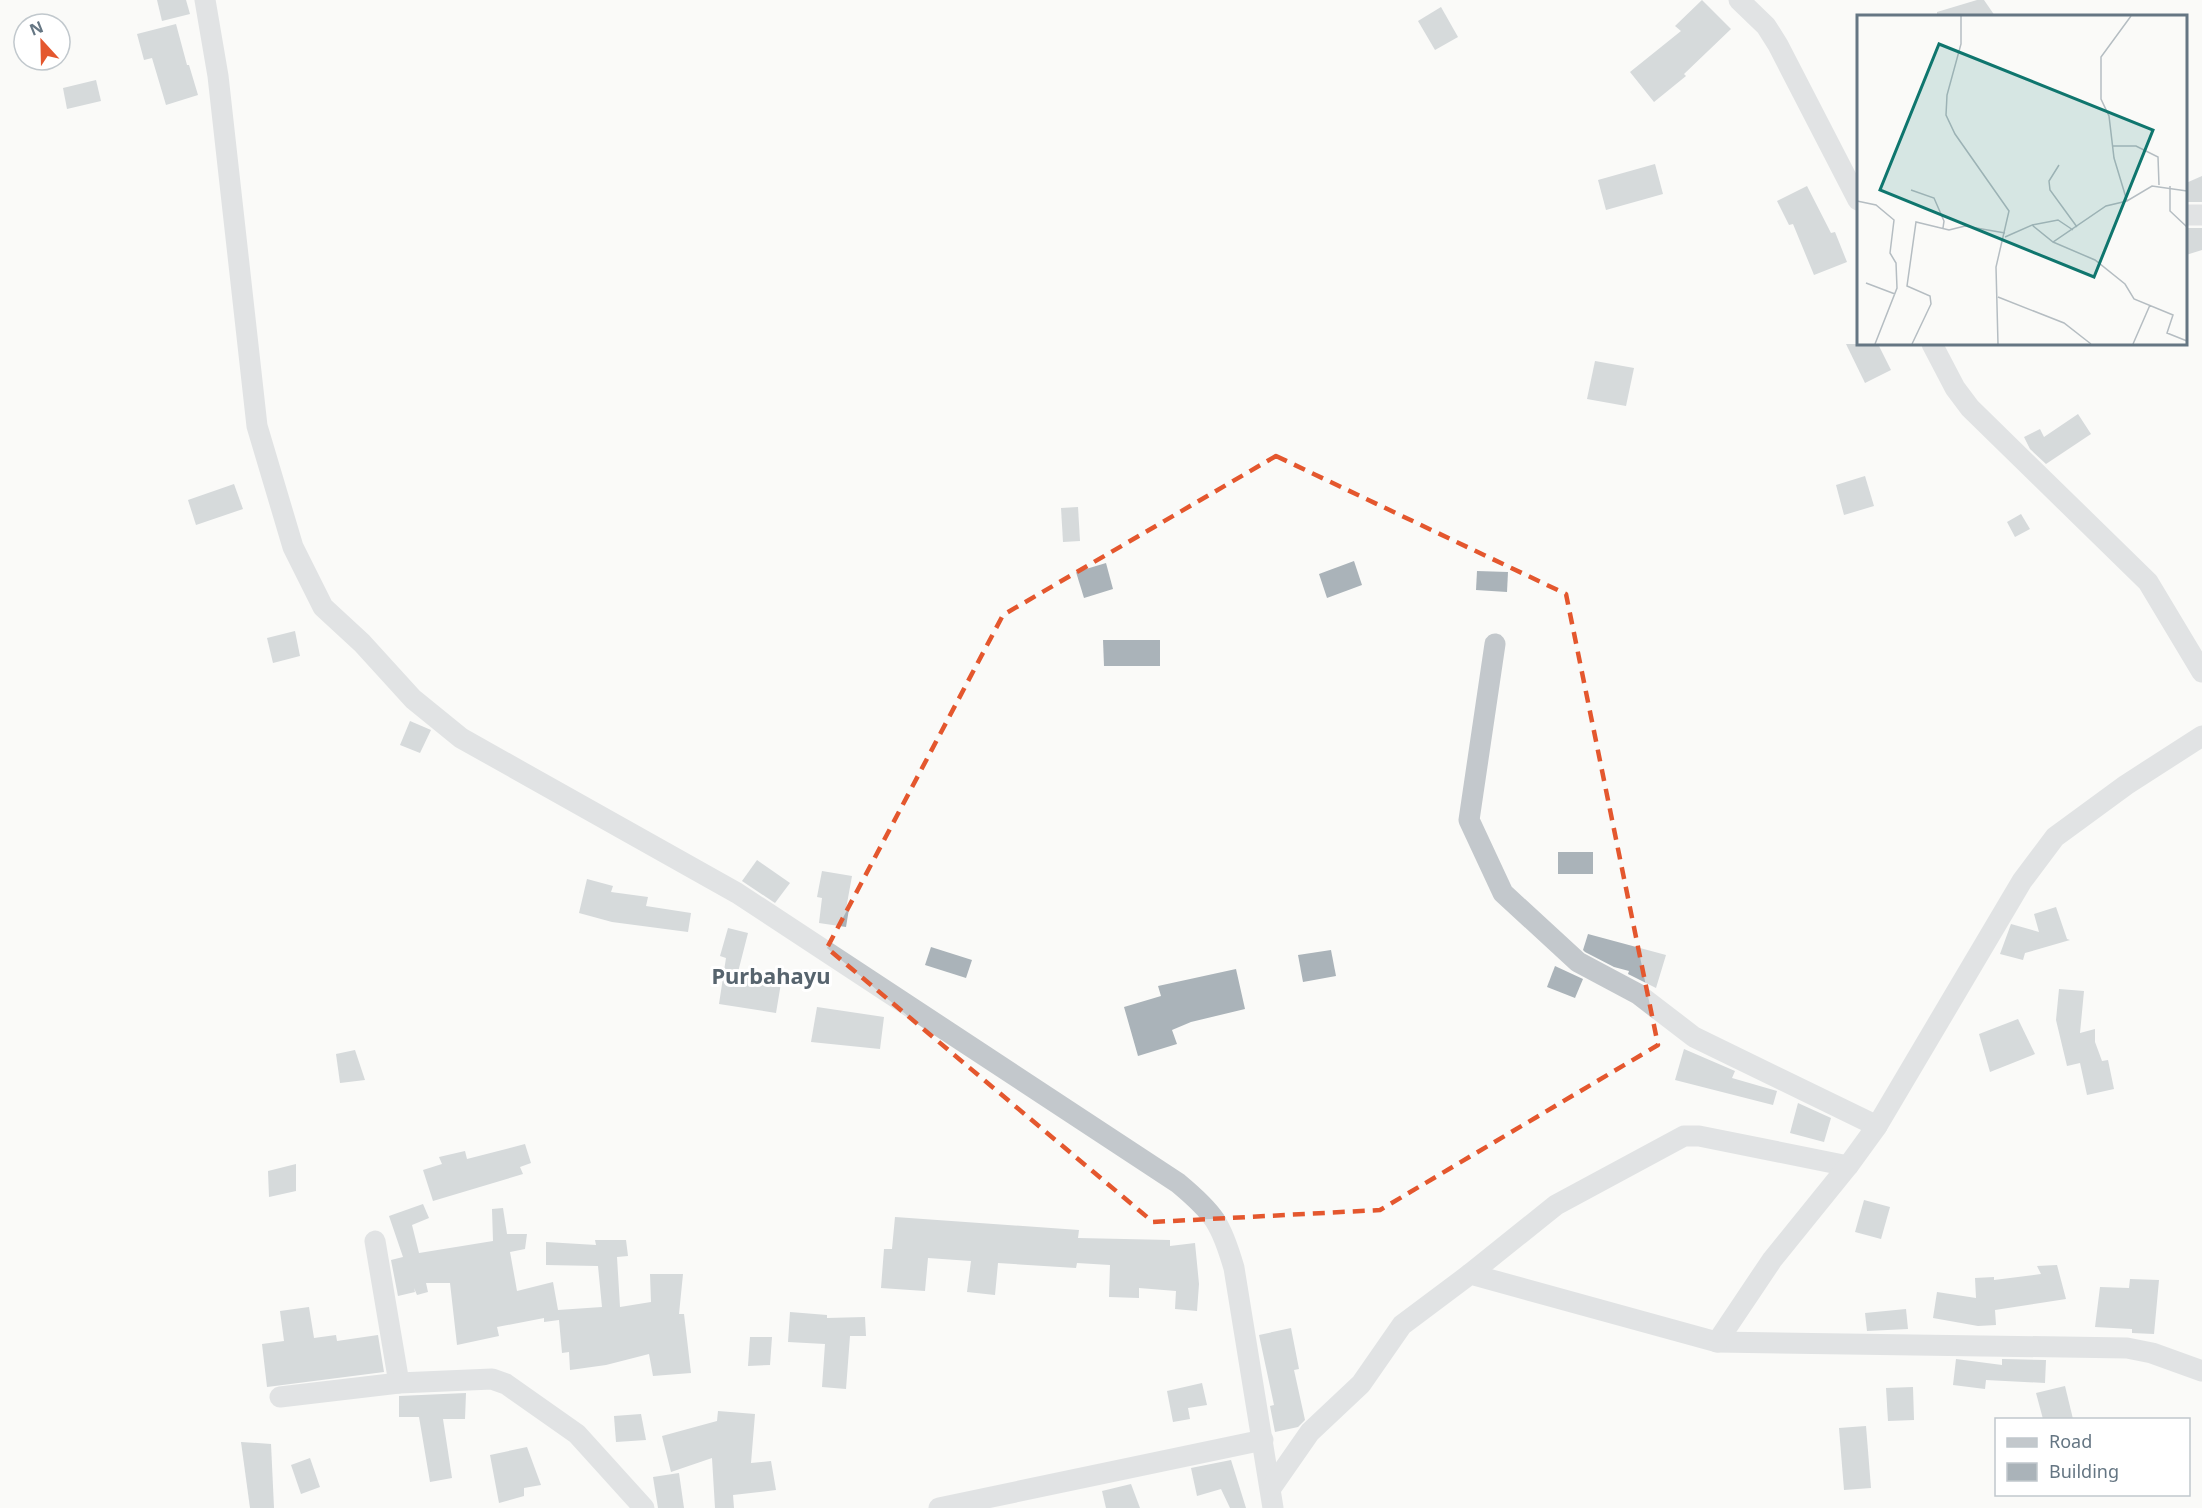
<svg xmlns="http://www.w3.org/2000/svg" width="2202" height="1508" font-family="'Noto Sans',sans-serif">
<rect width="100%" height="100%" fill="#fafaf8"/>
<g fill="#aab3b9">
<path d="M 157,0 L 186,0 L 190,14 L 162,21 Z"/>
<path d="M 1702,0 L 1731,29 L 1684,74 L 1686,76 L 1654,102 L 1630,72 L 1681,31 L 1675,26 Z"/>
<path d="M 1977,0 L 1984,0 L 1995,16 L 1937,16 L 1937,12 Z"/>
<path d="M 1441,7 L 1458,37 L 1435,50 L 1418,21 Z"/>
<path d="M 176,24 L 187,65 L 189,65 L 198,95 L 166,105 L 152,58 L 144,60 L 137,34 Z"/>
<path d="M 96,80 L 101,101 L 67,109 L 63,88 Z"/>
<path d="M 1655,164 L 1663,194 L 1606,210 L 1598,180 Z"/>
<path d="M 2202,176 L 2202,202 L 2186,202 L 2186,183 Z"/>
<path d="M 1807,186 L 1831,233 L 1835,232 L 1847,262 L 1814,275 L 1793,224 L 1789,225 L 1777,201 Z"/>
<path d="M 2186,228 L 2202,228 L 2202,250 L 2186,255 Z"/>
<path d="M 1846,344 L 1878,344 L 1891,370 L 1865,383 Z"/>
<path d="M 1595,361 L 1634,368 L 1626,406 L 1587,399 Z"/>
<path d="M 2078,414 L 2091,434 L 2046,464 L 2030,449 L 2024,437 L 2040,429 L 2044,437 Z"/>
<path d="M 1865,476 L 1874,506 L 1844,515 L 1836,485 Z"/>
<path d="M 234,484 L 243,509 L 196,525 L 188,500 Z"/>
<path d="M 1078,507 L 1080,541 L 1063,542 L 1061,508 Z"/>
<path d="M 2021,514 L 2030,529 L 2015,537 L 2007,522 Z"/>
<path d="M 1354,561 L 1362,585 L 1327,598 L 1319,574 Z"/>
<path d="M 1106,563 L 1113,589 L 1084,598 L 1076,572 Z"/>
<path d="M 1477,571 L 1508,572 L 1507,592 L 1476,590 Z"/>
<path d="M 295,631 L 300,656 L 273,663 L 267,638 Z"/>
<path d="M 1103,640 L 1160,640 L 1160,666 L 1104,666 Z"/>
<path d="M 410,721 L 431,730 L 420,753 L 400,745 Z"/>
<rect x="1558" y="852" width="35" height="22"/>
<path d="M 757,860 L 790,883 L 775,903 L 742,881 Z"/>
<path d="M 822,871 L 852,876 L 846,909 L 849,909 L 846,927 L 819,923 L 822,898 L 817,897 Z"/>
<path d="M 587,879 L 613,886 L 611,892 L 648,897 L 646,906 L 691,913 L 688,932 L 612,922 L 579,913 Z"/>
<path d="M 2056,907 L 2067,939 L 2070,940 L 2025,953 L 2023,960 L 2000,954 L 2011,924 L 2039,932 L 2034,914 Z"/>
<path d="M 728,928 L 748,933 L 737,976 L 781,983 L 776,1013 L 719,1004 L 726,958 L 720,956 Z"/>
<path d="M 1588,934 L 1666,955 L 1656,988 L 1628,974 L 1629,971 L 1614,967 L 1585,952 L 1583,950 Z"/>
<path d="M 931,947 L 972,960 L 966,978 L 925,965 Z"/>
<path d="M 1331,950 L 1336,976 L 1303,982 L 1298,955 Z"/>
<path d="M 1555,966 L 1583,979 L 1575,998 L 1547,987 Z"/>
<path d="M 1236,969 L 1245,1009 L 1191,1022 L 1172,1030 L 1177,1044 L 1138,1056 L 1124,1007 L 1161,996 L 1158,986 Z"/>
<path d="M 2059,989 L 2084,991 L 2080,1033 L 2095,1029 L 2095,1042 L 2102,1061 L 2108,1060 L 2114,1089 L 2087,1095 L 2080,1063 L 2067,1066 L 2056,1020 Z"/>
<path d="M 817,1007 L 884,1017 L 880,1049 L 811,1042 Z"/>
<path d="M 2018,1019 L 2035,1054 L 1990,1072 L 1979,1034 Z"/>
<path d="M 1684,1049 L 1735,1071 L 1732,1078 L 1777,1091 L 1773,1105 L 1675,1080 Z"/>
<path d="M 355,1050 L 365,1080 L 340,1083 L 336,1054 Z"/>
<path d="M 1798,1103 L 1831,1118 L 1824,1142 L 1790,1133 Z"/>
<path d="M 525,1144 L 531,1163 L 520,1167 L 523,1174 L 433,1201 L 423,1170 L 442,1164 L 439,1157 L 465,1151 L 467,1159 Z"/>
<path d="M 296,1164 L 296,1191 L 269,1197 L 268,1171 Z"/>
<path d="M 1864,1200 L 1890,1207 L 1881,1239 L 1855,1232 Z"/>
<path d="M 423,1204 L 429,1218 L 412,1225 L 419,1253 L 493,1241 L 492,1209 L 503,1208 L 507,1234 L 527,1234 L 525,1249 L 510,1252 L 517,1291 L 553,1282 L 558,1310 L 602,1307 L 598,1266 L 546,1265 L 546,1242 L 596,1245 L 595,1240 L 626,1240 L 628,1256 L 617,1257 L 620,1307 L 651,1302 L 650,1274 L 683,1274 L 679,1314 L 684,1314 L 691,1373 L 653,1376 L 649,1354 L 606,1365 L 570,1370 L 569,1352 L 562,1353 L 559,1320 L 544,1322 L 544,1318 L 497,1327 L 499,1336 L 457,1345 L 450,1283 L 426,1283 L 428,1292 L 417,1295 L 414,1288 L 415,1292 L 398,1296 L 391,1260 L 403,1257 L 389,1216 Z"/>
<path d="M 895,1217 L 1079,1230 L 1078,1238 L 1170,1240 L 1170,1246 L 1195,1243 L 1199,1284 L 1197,1311 L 1175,1309 L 1176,1291 L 1139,1288 L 1139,1298 L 1109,1297 L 1110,1265 L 1077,1263 L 1076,1268 L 998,1263 L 995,1295 L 967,1292 L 971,1261 L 928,1258 L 925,1291 L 881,1288 L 884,1249 L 892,1249 Z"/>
<path d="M 2057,1265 L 2066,1299 L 1995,1310 L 1996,1325 L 1978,1326 L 1933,1318 L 1937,1292 L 1976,1298 L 1975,1278 L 1994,1277 L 1994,1280 L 2041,1274 L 2037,1266 Z"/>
<path d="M 2130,1279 L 2159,1280 L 2154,1334 L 2132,1333 L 2132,1329 L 2095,1327 L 2100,1287 L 2129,1288 Z"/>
<path d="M 309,1307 L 314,1338 L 336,1335 L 337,1341 L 378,1335 L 384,1372 L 267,1387 L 262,1344 L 284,1341 L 280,1311 Z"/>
<path d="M 1906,1309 L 1908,1329 L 1867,1331 L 1865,1313 Z"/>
<path d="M 790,1312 L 827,1315 L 827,1318 L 865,1317 L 866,1336 L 850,1336 L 846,1389 L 822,1387 L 825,1344 L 788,1342 Z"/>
<path d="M 1291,1328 L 1299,1369 L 1294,1370 L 1305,1420 L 1298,1427 L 1275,1432 L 1270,1406 L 1274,1405 L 1259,1335 Z"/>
<path d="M 750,1337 L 772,1337 L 770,1365 L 748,1366 Z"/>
<path d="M 1956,1359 L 2002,1365 L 2002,1359 L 2046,1360 L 2045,1383 L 1986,1380 L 1985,1389 L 1953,1385 Z"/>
<path d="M 1202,1383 L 1207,1405 L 1188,1408 L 1190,1419 L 1173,1422 L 1167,1391 Z"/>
<path d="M 2065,1386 L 2073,1419 L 2043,1419 L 2036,1393 Z"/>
<path d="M 1913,1387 L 1914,1420 L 1888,1421 L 1886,1388 Z"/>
<path d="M 466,1393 L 465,1419 L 443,1419 L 452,1478 L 430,1482 L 419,1417 L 399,1417 L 399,1396 Z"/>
<path d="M 718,1411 L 755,1414 L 751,1463 L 771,1461 L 776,1490 L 733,1495 L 734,1508 L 715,1508 L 712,1458 L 671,1472 L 662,1436 L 717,1421 Z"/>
<path d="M 641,1414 L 646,1440 L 616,1442 L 614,1416 Z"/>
<path d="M 1866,1426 L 1871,1488 L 1844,1490 L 1839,1428 Z"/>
<path d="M 241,1442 L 271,1444 L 274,1508 L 250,1508 Z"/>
<path d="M 527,1447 L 541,1485 L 524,1488 L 524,1496 L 499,1503 L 490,1455 Z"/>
<path d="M 310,1458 L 320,1487 L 301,1494 L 291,1465 Z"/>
<path d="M 1231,1460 L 1246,1508 L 1230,1508 L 1221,1489 L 1197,1496 L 1191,1468 Z"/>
<path d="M 679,1473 L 684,1508 L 658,1508 L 653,1477 Z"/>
<path d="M 1131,1484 L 1140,1508 L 1106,1508 L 1102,1491 Z"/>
</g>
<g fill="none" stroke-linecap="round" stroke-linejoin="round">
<g stroke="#c3c8cc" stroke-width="21">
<path d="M 205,0 L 218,76 L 257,426 L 293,547 L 323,607 L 362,643 L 413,699 L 461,738 L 737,893 L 1178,1183 C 1214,1213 1221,1223 1234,1268 L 1273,1508"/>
<path d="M 1739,0 L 1766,26 L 1778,45 L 1858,200"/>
<path d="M 2186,215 L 2202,215"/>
<path d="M 1932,344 L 1955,388 L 1970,408 L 2148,582 L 2202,672"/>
<path d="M 1495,644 L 1469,820 L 1503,893 L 1578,962 L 1638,994 L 1694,1037 L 1877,1126"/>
<path d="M 375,1241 L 399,1383"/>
<path d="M 1470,1274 L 1556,1205 L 1684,1136 L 1699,1136 L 1848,1166"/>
<path d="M 1717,1342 L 2127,1348 L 2152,1353 L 2202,1371"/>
<path d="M 280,1397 L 399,1383 L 492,1379 L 506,1384 L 577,1434 L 644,1508"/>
<path d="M 1271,1488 L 1310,1432 L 1361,1384 L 1402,1325 L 1470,1274 L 1717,1342 L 1772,1260 L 1848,1166 L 1877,1126 L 2022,881 L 2055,837 L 2126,785 L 2202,736"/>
<path d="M 939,1508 L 1263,1440"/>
</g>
</g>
<path d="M0 0H2202V1508H0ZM 1276,456 L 1566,594 L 1658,1045 L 1380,1210 L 1153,1222 L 827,948 L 1003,615 Z" fill="#fafaf8" fill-opacity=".55" fill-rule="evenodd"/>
<path fill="none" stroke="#e4572e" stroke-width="4.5" stroke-dasharray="12 8" stroke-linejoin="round" d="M 1276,456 L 1566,594 L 1658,1045 L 1380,1210 L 1153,1222 L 827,948 L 1003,615 Z"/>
<g text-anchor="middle" stroke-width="6" stroke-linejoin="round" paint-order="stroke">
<g font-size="22" font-weight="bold" fill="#57646e" stroke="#fff">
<text x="771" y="984">Purbahayu</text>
</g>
</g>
<g transform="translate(1857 15)">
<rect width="330" height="330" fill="#fafaf8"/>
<path fill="none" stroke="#b5bdc2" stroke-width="1.5" d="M 104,1 L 104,29 L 90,80 L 89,100 L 98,119 L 152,196 L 139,252 L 141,329M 256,131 L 279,131 L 301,142 L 302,170M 202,150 L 192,166 L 193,175 L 220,212M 313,171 L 313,196 L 330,212M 54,175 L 77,183 L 87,206 L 86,213M 0,186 L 19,190 L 37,205 L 33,238 L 39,248 L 40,273 L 18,329M 270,186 L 257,143 L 252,101 L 244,84 L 244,42 L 274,1M 175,210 L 201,205 L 216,215M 148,222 L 175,210 L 196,227 L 249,191 L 270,186 L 295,171 L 330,176M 196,227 L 238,245 L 268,269 L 277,284 L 316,300 L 310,318 L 330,326M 9,268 L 38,279M 141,282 L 207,308 L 234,329M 55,329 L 74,289 L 73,281 L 50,271 L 59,207 L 92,215 L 108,211 L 148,218M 276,329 L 293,290"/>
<path fill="#0f766e" fill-opacity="0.15" stroke="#0f766e" stroke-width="3" d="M 82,29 L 296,115 L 237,262 L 23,175 Z"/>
<rect width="330" height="330" fill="none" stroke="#657683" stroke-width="3"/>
</g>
<rect x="1995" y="1418" width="195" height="78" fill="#ffffff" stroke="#c1c8cd" stroke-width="1.5"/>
<rect x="2007" y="1438" width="30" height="9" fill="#c3c8cc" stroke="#c1c8cd" stroke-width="1.5"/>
<text x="2049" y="1448" font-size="18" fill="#657683">Road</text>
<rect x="2007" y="1463" width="30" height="18" fill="#aab3b9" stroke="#c1c8cd" stroke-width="1.5"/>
<text x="2049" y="1478" font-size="18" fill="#657683">Building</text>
<g transform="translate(42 42) rotate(338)"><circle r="28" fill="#ffffff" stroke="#c1c8cd" stroke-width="1.5"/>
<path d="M0-4.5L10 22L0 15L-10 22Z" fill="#e4572e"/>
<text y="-9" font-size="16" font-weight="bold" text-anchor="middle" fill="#657683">N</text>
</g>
</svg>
